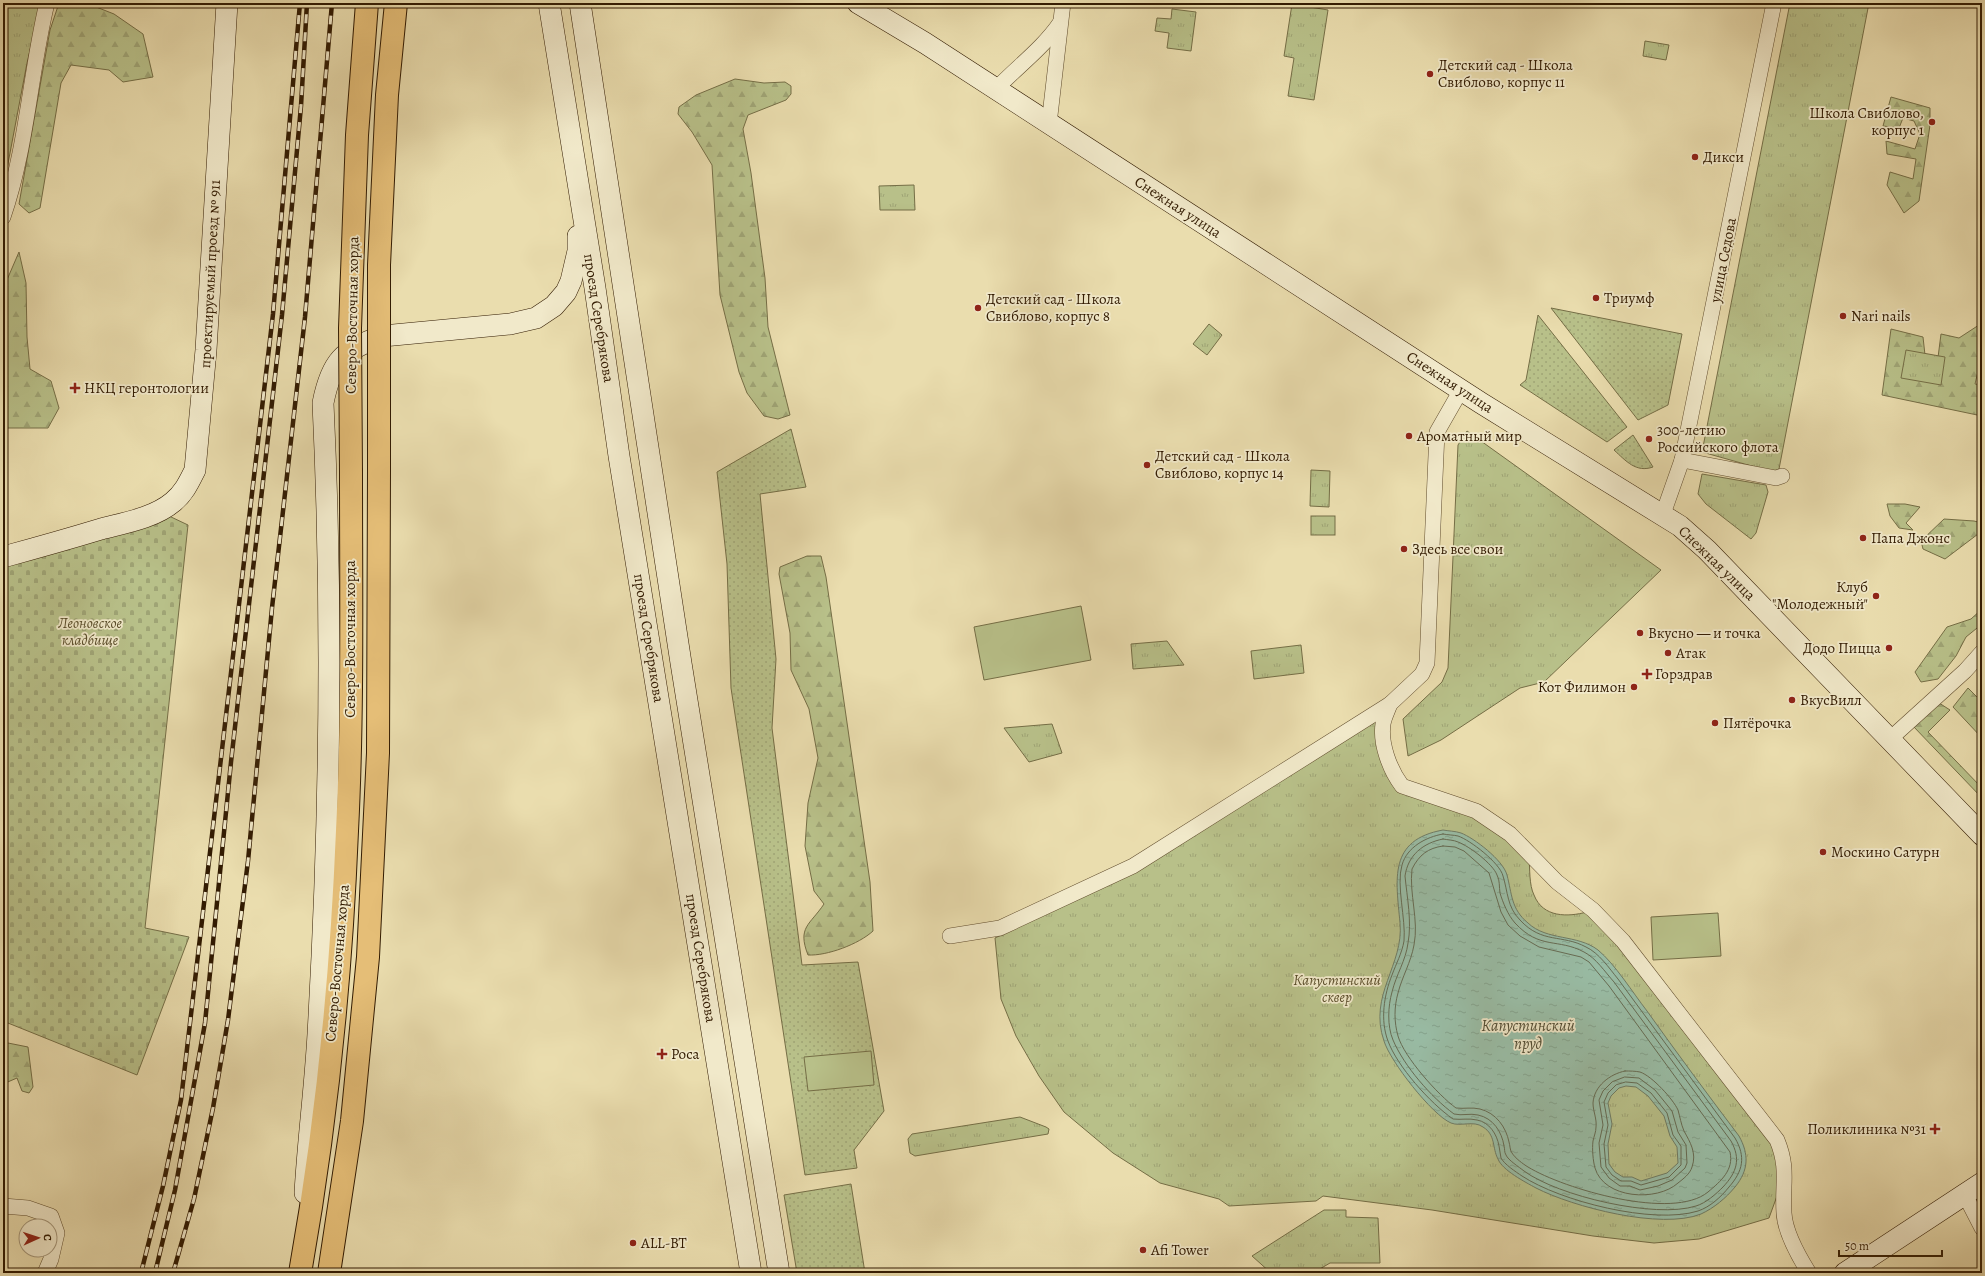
<svg xmlns="http://www.w3.org/2000/svg" width="1985" height="1276" font-family="Alegreya,serif">
<defs>
<pattern id="grass-dots" width="8" height="8" patternUnits="userSpaceOnUse"><rect width="8" height="8" fill="#b8c089"/><path d="M2 2h.1M6 6h.1" fill="none" stroke="#9fa475" stroke-width="1.8" stroke-linecap="round"/></pattern>
<pattern id="forest-firs" width="22" height="20" patternUnits="userSpaceOnUse"><rect width="22" height="20" fill="#b8c089"/><path d="M5 1l3.5 6h-7zM16 11l3.5 6h-7z" fill="#9fa475"/></pattern>
<pattern id="cemetery-stones" width="16" height="16" patternUnits="userSpaceOnUse"><rect width="16" height="16" fill="#b8c089"/><path d="M2 7V4a2 2 0 0 1 4 0v3zM10 15v-3a2 2 0 0 1 4 0v3z" fill="#9fa475"/></pattern>
<pattern id="park-tufts" width="24" height="20" patternUnits="userSpaceOnUse"><rect width="24" height="20" fill="#b8c089"/><path d="M3 7l-1-3M5 7V3M7 7l1-3M15 17l-1-3M17 17v-4M19 17l1-3" fill="none" stroke="#9fa475"/></pattern>
<pattern id="water-ripples" width="26" height="14" patternUnits="userSpaceOnUse"><rect width="26" height="14" fill="#99bda6"/><path d="M2 4q2-2 4 0t4 0M15 11q2-2 4 0t4 0" fill="none" stroke="#84a28d"/></pattern>
</defs>
<rect width="100%" height="100%" fill="#eaddae"/>
<filter id="stains"><feTurbulence type="fractalNoise" baseFrequency=".005" numOctaves="4"/><feColorMatrix values="0 0 0 0 .2 0 0 0 0 .09 0 0 0 0 .02 0 0 0 .5 -.17"/></filter>
<radialGradient id="worn" r=".72"><stop offset=".6" stop-color="#630" stop-opacity="0"/><stop offset="1" stop-color="#630" stop-opacity=".3"/></radialGradient>
<g fill="url(#grass-dots)" stroke="#756e46">
<path d="M 1551,308 L 1682,334 L 1668,405 L 1638,420 Z"/>
<path d="M 1538,315 L 1627,427 L 1607,442 L 1520,385 L 1526,380 Z"/>
<path d="M 791,429 L 806,487 L 760,494 L 776,659 L 772,728 L 802,965 L 858,962 L 884,1111 L 854,1150 L 857,1168 L 805,1175 L 731,688 L 727,564 L 717,472 Z"/>
<path d="M 1633,435 L 1653,467 C 1636,473 1626,461 1614,450 Z"/>
<path d="M 851,1184 L 865,1273 L 797,1273 L 784,1195 Z"/>
</g>
<g fill="url(#forest-firs)" stroke="#756e46">
<path d="M 59,3 L 86,3 L 114,14 L 143,34 L 153,77 L 123,82 L 109,70 L 71,65 L 61,83 L 40,208 L 29,213 L 19,204 L 50,30 Z"/>
<path d="M 735,79 L 764,83 L 785,82 L 791,86 L 791,94 L 786,100 L 748,115 L 743,129 L 751,173 L 765,278 L 768,327 L 790,415 L 778,419 L 764,416 L 747,393 L 739,372 L 720,295 L 712,165 L 692,132 L 678,114 L 679,107 L 696,95 Z"/>
<path d="M 1891,97 L 1930,108 L 1930,125 L 1919,201 L 1904,213 L 1887,185 L 1890,172 L 1913,179 L 1916,159 L 1887,154 L 1886,141 L 1915,149 L 1920,134 L 1914,121 L 1903,118 L 1899,128 L 1883,126 Z"/>
<path d="M 19,252 L 26,283 L 27,337 L 30,369 L 51,381 L 59,408 L 48,428 L 3,428 L 3,289 Z"/>
<path d="M 1982,323 L 1982,363 L 1980,363 L 1975,384 L 1982,385 L 1982,416 L 1882,395 L 1891,329 L 1923,337 L 1925,355 L 1935,381 L 1941,334 L 1959,338 Z"/>
<path d="M 1887,504 L 1905,504 L 1920,507 L 1906,523 L 1913,530 L 1899,528 L 1890,516 Z"/>
<path d="M 1944,519 L 1974,521 L 1982,523 L 1982,531 L 1945,559 L 1923,549 L 1921,541 Z"/>
<path d="M 807,556 L 821,556 L 826,577 L 870,882 L 873,931 C 859,944 827,956 808,955 C 797,927 810,925 824,904 L 814,891 L 805,846 L 808,803 L 818,758 L 809,709 L 791,670 L 790,633 L 779,574 L 780,567 Z"/>
<path d="M 1982,609 L 1982,624 L 1966,637 L 1956,656 L 1938,679 L 1921,682 L 1915,672 L 1947,627 L 1971,619 Z"/>
<path d="M 1968,688 L 1982,702 L 1982,738 L 1953,707 Z"/>
<path d="M 1936,701 L 1950,710 L 1928,732 L 1982,788 L 1982,798 L 1913,726 Z"/>
<path d="M 3,1042 L 28,1047 L 33,1087 L 29,1093 L 22,1091 L 17,1078 L 3,1084 Z"/>
</g>
<path fill="url(#cemetery-stones)" stroke="#756e46" d="M 169,516 L 188,525 L 145,928 L 189,937 L 137,1075 L 3,1021 L 3,573 L 10,564 Z"/>
<g fill="url(#park-tufts)" stroke="#756e46">
<path d="M 3,3 L 41,3 L 27,63 L 3,190 Z"/>
<path d="M 1790,3 L 1869,3 L 1779,469 L 1773,472 L 1702,452 Z"/>
<path d="M 1292,4 L 1328,10 L 1314,100 L 1288,96 L 1294,58 L 1284,56 Z"/>
<path d="M 1172,9 L 1196,12 L 1191,51 L 1167,48 L 1169,33 L 1155,31 L 1157,18 L 1171,19 Z"/>
<path d="M 1645,41 L 1669,45 L 1666,60 L 1643,56 Z"/>
<path d="M 914,185 L 915,210 L 880,210 L 879,186 Z"/>
<path d="M 1209,324 L 1222,335 L 1207,355 L 1193,344 Z"/>
<path d="M 1906,350 L 1945,357 L 1941,385 L 1901,378 Z"/>
<path d="M 1467,431 L 1661,570 L 1544,682 L 1520,688 L 1441,740 L 1408,756 L 1403,719 L 1442,682 L 1448,668 L 1458,445 Z"/>
<path d="M 1311,470 L 1330,471 L 1329,507 L 1310,506 Z"/>
<path d="M 1702,474 L 1766,485 L 1768,492 L 1756,533 L 1751,539 L 1706,504 L 1698,494 Z"/>
<rect x="1311" y="516" width="24" height="19"/>
<path d="M 1167,641 L 1184,665 L 1133,669 L 1131,644 Z"/>
<path d="M 1301,645 L 1304,673 L 1254,679 L 1251,651 Z"/>
<path d="M 1378,717 L 1392,778 L 1482,818 L 1529,858 C 1530,869 1529,885 1534,895 C 1543,918 1568,917 1587,912 L 1609,930 L 1773,1142 L 1780,1161 L 1777,1196 L 1769,1218 L 1699,1239 L 1654,1243 L 1593,1236 L 1432,1210 L 1323,1196 L 1316,1201 L 1229,1206 L 1219,1199 L 1160,1183 L 1113,1153 L 1064,1112 L 1039,1076 L 1016,1036 L 1001,999 L 995,938 L 1135,871 Z"/>
<path d="M 1052,724 L 1062,753 L 1029,762 L 1004,728 Z"/>
<path d="M 1020,1117 L 1046,1127 L 1049,1129 L 1048,1134 L 915,1156 L 910,1153 L 908,1139 L 912,1134 Z"/>
<path d="M 1324,1210 L 1346,1210 L 1346,1217 L 1378,1218 L 1380,1263 L 1330,1263 L 1313,1273 L 1271,1273 L 1252,1256 Z"/>
</g>
<g fill="#b8c089" stroke="#756e46">
<path d="M 1081,606 L 1091,660 L 984,680 L 974,627 Z"/>
<path d="M 1718,913 L 1721,956 L 1653,960 L 1651,917 Z"/>
<path d="M 871,1051 L 874,1085 L 808,1091 L 804,1057 Z"/>
</g>
<path fill="url(#water-ripples)" stroke="#707c64" fill-rule="evenodd" d="M 1443,830 C 1448,831 1455,831 1461,833 C 1474,838 1503,860 1507,875 C 1512,894 1511,909 1528,923 C 1547,941 1577,934 1598,950 C 1615,964 1633,993 1647,1011 C 1677,1053 1708,1095 1739,1136 C 1749,1154 1749,1170 1735,1187 C 1726,1198 1714,1208 1701,1214 C 1661,1230 1573,1207 1536,1188 C 1525,1182 1502,1170 1498,1159 C 1492,1148 1496,1135 1483,1127 C 1473,1120 1461,1127 1451,1123 C 1432,1115 1390,1061 1384,1041 C 1368,995 1404,965 1400,923 C 1396,879 1388,840 1443,830 ZM 1626,1086 L 1636,1087 L 1648,1096 L 1664,1116 L 1670,1136 L 1677,1147 L 1678,1163 L 1667,1173 L 1641,1181 L 1632,1177 L 1623,1177 L 1615,1172 L 1609,1164 L 1608,1144 L 1612,1124 L 1608,1103 L 1611,1096 L 1619,1088 Z"/>
<g fill="none" stroke-linecap="round" stroke-linejoin="round">
<g stroke="#666c54" stroke-width="1">
<path d="M 1443,834 C 1448,835 1454,835 1458,836 C 1470,840 1500,863 1503,876 C 1508,892 1507,907 1520,920 C 1542,944 1562,934 1586,947 C 1599,953 1609,968 1618,979 L 1735,1138 C 1746,1157 1743,1171 1729,1187 C 1721,1197 1710,1207 1698,1211 C 1653,1225 1560,1201 1522,1176 C 1516,1172 1504,1164 1501,1158 C 1500,1154 1500,1150 1499,1146 C 1497,1134 1489,1122 1477,1120 C 1469,1118 1461,1120 1453,1119 C 1430,1103 1397,1066 1388,1041 C 1380,1020 1384,995 1392,975 C 1396,964 1402,953 1404,941 C 1406,919 1396,885 1402,865 C 1407,847 1426,837 1443,834 Z"/>
<path d="M 1443,839 C 1448,840 1454,840 1458,842 C 1469,846 1493,864 1497,875 C 1500,880 1499,887 1500,893 C 1503,903 1508,915 1515,923 C 1540,950 1558,938 1584,952 C 1596,958 1605,972 1614,982 L 1731,1141 C 1741,1159 1737,1172 1723,1187 C 1716,1194 1706,1203 1696,1206 C 1655,1219 1558,1196 1524,1171 C 1519,1167 1508,1160 1506,1155 C 1504,1152 1505,1149 1504,1146 C 1502,1132 1493,1118 1478,1115 C 1470,1113 1462,1116 1454,1114 C 1431,1097 1404,1066 1393,1040 C 1387,1026 1388,1006 1392,992 C 1396,975 1406,960 1408,943 C 1412,922 1407,897 1405,876 C 1408,855 1423,843 1443,839 Z"/>
<path d="M 1443,846 L 1455,847 L 1464,851 L 1489,873 L 1501,912 L 1508,925 L 1520,936 L 1539,947 L 1581,957 L 1589,962 L 1609,986 L 1730,1152 C 1734,1170 1721,1181 1708,1192 C 1673,1221 1564,1189 1528,1167 C 1523,1164 1515,1158 1512,1153 C 1510,1151 1510,1145 1509,1142 C 1506,1127 1496,1113 1480,1109 C 1472,1107 1464,1109 1456,1108 C 1438,1095 1404,1057 1398,1036 C 1394,1022 1394,1007 1398,993 C 1402,977 1411,962 1414,945 C 1419,920 1409,894 1412,869 C 1419,855 1428,848 1443,846 Z"/>
<path d="M 1625,1071 C 1630,1071 1635,1071 1640,1072 C 1652,1076 1673,1099 1678,1110 C 1680,1117 1681,1124 1684,1131 C 1690,1142 1697,1153 1692,1167 C 1690,1174 1683,1179 1678,1183 C 1657,1202 1604,1199 1595,1168 C 1593,1161 1592,1149 1593,1141 C 1594,1136 1596,1132 1596,1127 C 1597,1119 1593,1111 1593,1103 C 1594,1086 1610,1074 1625,1071 Z"/>
<path d="M 1625,1077 L 1639,1078 L 1655,1090 L 1672,1111 L 1678,1132 L 1686,1145 L 1687,1163 L 1685,1168 L 1672,1180 L 1658,1186 L 1640,1190 L 1630,1186 L 1620,1186 L 1609,1178 L 1601,1167 L 1599,1143 L 1603,1125 L 1599,1100 L 1603,1091 L 1612,1082 Z"/>
<path d="M 1626,1082 L 1637,1083 L 1651,1093 L 1667,1113 L 1673,1135 L 1681,1146 L 1681,1165 L 1669,1177 L 1641,1185 L 1631,1181 L 1621,1181 L 1612,1175 L 1606,1167 L 1604,1144 L 1608,1125 L 1604,1102 L 1608,1093 L 1616,1085 Z"/>
</g>
<g stroke="#604c2d" stroke-width="16">
<g id="street">
<path d="M 996,89 C 1017,67 1043,48 1060,23"/>
<path d="M 1049,124 L 1063,3"/>
<path d="M 3,217 C 27,148 30,73 47,3"/>
<path d="M 1682,460 L 1776,478 L 1782,476"/>
<path d="M 1663,514 L 1682,460 L 1774,3"/>
<path d="M 1390,704 C 1388,710 1384,717 1383,724 C 1380,744 1390,770 1402,786 L 1476,811 L 1510,834 L 1557,882 L 1593,910 L 1623,941 L 1777,1140 C 1789,1169 1782,1184 1784,1213 C 1785,1233 1799,1257 1809,1273"/>
<path d="M 1890,739 L 1965,671 L 1982,652"/>
<path d="M 950,936 L 1000,928 L 1133,866 L 1390,704 L 1422,674 L 1427,663 L 1437,432 L 1461,390"/>
<path d="M 1965,1195 L 1982,1228"/>
<path d="M 3,1206 L 28,1208 L 51,1216 L 57,1233 L 51,1259 L 45,1273"/>
</g>
</g>
<g stroke="#321b02" stroke-width="22">
<g id="secondary">
<path d="M 549,3 L 595,288 L 619,456 L 751,1273"/>
<path d="M 580,3 L 681,663 L 779,1273"/>
<path d="M 858,3 L 925,43 L 1481,403 L 1680,526 L 1707,550 L 1982,835"/>
<path d="M 3,557 C 36,548 68,539 101,529 C 124,523 154,518 173,502 C 184,493 189,482 195,470 L 206,350 L 227,3"/>
<path d="M 305,1193 C 308,1140 315,1087 318,1034 C 330,825 333,614 323,403 C 331,362 343,349 383,336 L 510,324 L 536,318 L 554,306 L 566,292 L 571,281 L 578,251 L 578,236"/>
<path d="M 1845,1273 L 1982,1183"/>
</g>
</g>
<g stroke="#321b02" stroke-width="24">
<g id="primary">
<path d="M 300,1273 C 326,1127 341,979 347,831 C 353,712 351,592 351,472"/>
<path d="M 329,1273 L 352,1121 L 368,957 L 378,753 L 379,471"/>
</g>
</g>
<use href="#street" stroke="#f1e9ca" stroke-width="15"/>
<use href="#secondary" stroke="#f1e9ca" stroke-width="21"/>
<use href="#primary" stroke="#e5be77" stroke-width="22"/>
<g stroke="#321b02" stroke-width="4.5">
<g id="rail">
<path d="M 141,1273 L 163,1186 L 181,1100 L 273,314 L 300,3"/>
<path d="M 155,1273 L 175,1190 L 205,1023 L 231,762 L 282,315 L 301,106 L 307,3"/>
<path d="M 173,1273 L 194,1199 L 213,1108 L 228,1020 L 248,861 L 272,608 L 305,317 L 332,3"/>
</g>
</g>
<use href="#rail" stroke="#f1e9ca" stroke-width="3" stroke-dasharray="9" stroke-linecap="butt"/>
<g stroke="#321b02" stroke-width="24" stroke-linecap="butt">
<g id="primary-bridge">
<path d="M 379,471 L 379,265 L 387,95 L 396,3"/>
<path d="M 351,472 L 350,328 L 357,135 L 367,3"/>
</g>
</g>
<use href="#primary-bridge" stroke="#e5be77" stroke-width="22"/>
</g>
<g fill="#8f2418" stroke="#f1e9ca" stroke-width="1.5">
<circle cx="1430" cy="74" r="4"/>
<circle cx="1932" cy="122" r="4"/>
<circle cx="1695" cy="157" r="4"/>
<circle cx="1596" cy="298" r="4"/>
<circle cx="978" cy="308" r="4"/>
<circle cx="1843" cy="316" r="4"/>
<path d="M73 382h4v4h4v4h-4v4h-4v-4h-4v-4h4z"/>
<circle cx="1409" cy="436" r="4"/>
<circle cx="1649" cy="439" r="4"/>
<circle cx="1147" cy="465" r="4"/>
<circle cx="1863" cy="538" r="4"/>
<circle cx="1404" cy="549" r="4"/>
<circle cx="1876" cy="596" r="4"/>
<circle cx="1640" cy="633" r="4"/>
<circle cx="1889" cy="648" r="4"/>
<circle cx="1668" cy="653" r="4"/>
<path d="M1645 668h4v4h4v4h-4v4h-4v-4h-4v-4h4z"/>
<circle cx="1634" cy="687" r="4"/>
<circle cx="1792" cy="700" r="4"/>
<circle cx="1715" cy="723" r="4"/>
<circle cx="1823" cy="852" r="4"/>
<path d="M660 1048h4v4h4v4h-4v4h-4v-4h-4v-4h4z"/>
<path d="M1933 1123h4v4h4v4h-4v4h-4v-4h-4v-4h4z"/>
<circle cx="633" cy="1243" r="4"/>
<circle cx="1143" cy="1250" r="4"/>
</g>
<g text-anchor="middle" stroke-width="3.5" stroke-linejoin="round" paint-order="stroke">
<g font-size="15" fill="#321b02" stroke="#f1e9ca" text-anchor="start">
<text x="1438" y="70">Детский сад - Школа<tspan x="1438" dy="17">Свиблово, корпус 11</tspan></text>
<text x="1924" y="118" text-anchor="end">Школа Свиблово,<tspan x="1924" dy="17">корпус 1</tspan></text>
<text x="1703" y="162">Дикси</text>
<text x="1604" y="303">Триумф</text>
<text x="986" y="304">Детский сад - Школа<tspan x="986" dy="17">Свиблово, корпус 8</tspan></text>
<text x="1851" y="321">Nari nails</text>
<text x="84" y="393">НКЦ геронтологии</text>
<text x="1657" y="435">300-летию<tspan x="1657" dy="17">Российского флота</tspan></text>
<text x="1417" y="441">Ароматный мир</text>
<text x="1155" y="461">Детский сад - Школа<tspan x="1155" dy="17">Свиблово, корпус 14</tspan></text>
<text x="1871" y="543">Папа Джонс</text>
<text x="1412" y="554">Здесь все свои</text>
<text x="1868" y="592" text-anchor="end">Клуб<tspan x="1868" dy="17">"Молодежный"</tspan></text>
<text x="1648" y="638">Вкусно — и точка</text>
<text x="1881" y="653" text-anchor="end">Додо Пицца</text>
<text x="1676" y="658">Атак</text>
<text x="1655" y="679">Горздрав</text>
<text x="1626" y="692" text-anchor="end">Кот Филимон</text>
<text x="1800" y="705">ВкусВилл</text>
<text x="1723" y="728">Пятёрочка</text>
<text x="1831" y="857">Москино Сатурн</text>
<text x="671" y="1059">Роса</text>
<text x="1926" y="1134" text-anchor="end">Поликлиника №31</text>
<text x="641" y="1248">ALL-BT</text>
<text x="1151" y="1255">Afi Tower</text>
</g>
<g font-size="15" fill="#321b02" stroke="#f1e9ca">
<text transform="translate(1178 207) rotate(33)" y="5">Снежная улица</text>
<text transform="translate(1723 260) rotate(-79)" y="5">улица Седова</text>
<text transform="translate(210 274) rotate(-87)" y="5">проектируемый проезд № 911</text>
<text transform="translate(352 315) rotate(-89)" y="5">Северо-Восточная хорда</text>
<text transform="translate(599 318) rotate(81)" y="5">проезд Серебрякова</text>
<text transform="translate(1450 382) rotate(33)" y="5">Снежная улица</text>
<text transform="translate(1717 563) rotate(44)" y="5">Снежная улица</text>
<text transform="translate(649 638) rotate(81)" y="5">проезд Серебрякова</text>
<text transform="translate(350 639) rotate(-90)" y="5">Северо-Восточная хорда</text>
<text transform="translate(701 958) rotate(81)" y="5">проезд Серебрякова</text>
<text transform="translate(337 963) rotate(-85)" y="5">Северо-Восточная хорда</text>
</g>
<g font-size="15" font-style="italic" fill="#5a4d2a" stroke="#f1e9ca">
<text x="90" y="628">Леоновское<tspan x="90" dy="17">кладбище</tspan></text>
<text x="1337" y="985">Капустинский<tspan x="1337" dy="17">сквер</tspan></text>
</g>
<g font-size="16" font-style="italic" fill="#514c33" stroke="#f1e9ca">
<text x="1528" y="1031">Капустинский<tspan x="1528" dy="18">пруд</tspan></text>
</g>
</g>
<rect width="1985" height="1276" fill="none" stroke="#eaddae" stroke-width="16"/>
<rect x="4" y="4" width="1977" height="1268" fill="none" stroke="#321b02" stroke-width="2"/>
<rect x="8" y="8" width="1969" height="1260" fill="none" stroke="#321b02"/>
<g transform="translate(38 1238) rotate(87)"><circle r="19" fill="#f1e9ca" stroke="#a5977a"/>
<path d="M0-3L7 15L0 10L-7 15Z" fill="#8f2418"/>
<text y="-6" font-size="11" font-weight="bold" text-anchor="middle" fill="#321b02">С</text>
</g>
<path d="M1839 1250v6h103v-6" fill="none" stroke="#321b02" stroke-width="2"/>
<text x="1845" y="1250" font-size="12" fill="#321b02" stroke="#f1e9ca" stroke-width="3" paint-order="stroke">50 m</text>
<rect width="100%" height="100%" filter="url(#stains)"/>
<rect width="100%" height="100%" fill="url(#worn)"/>
</svg>
